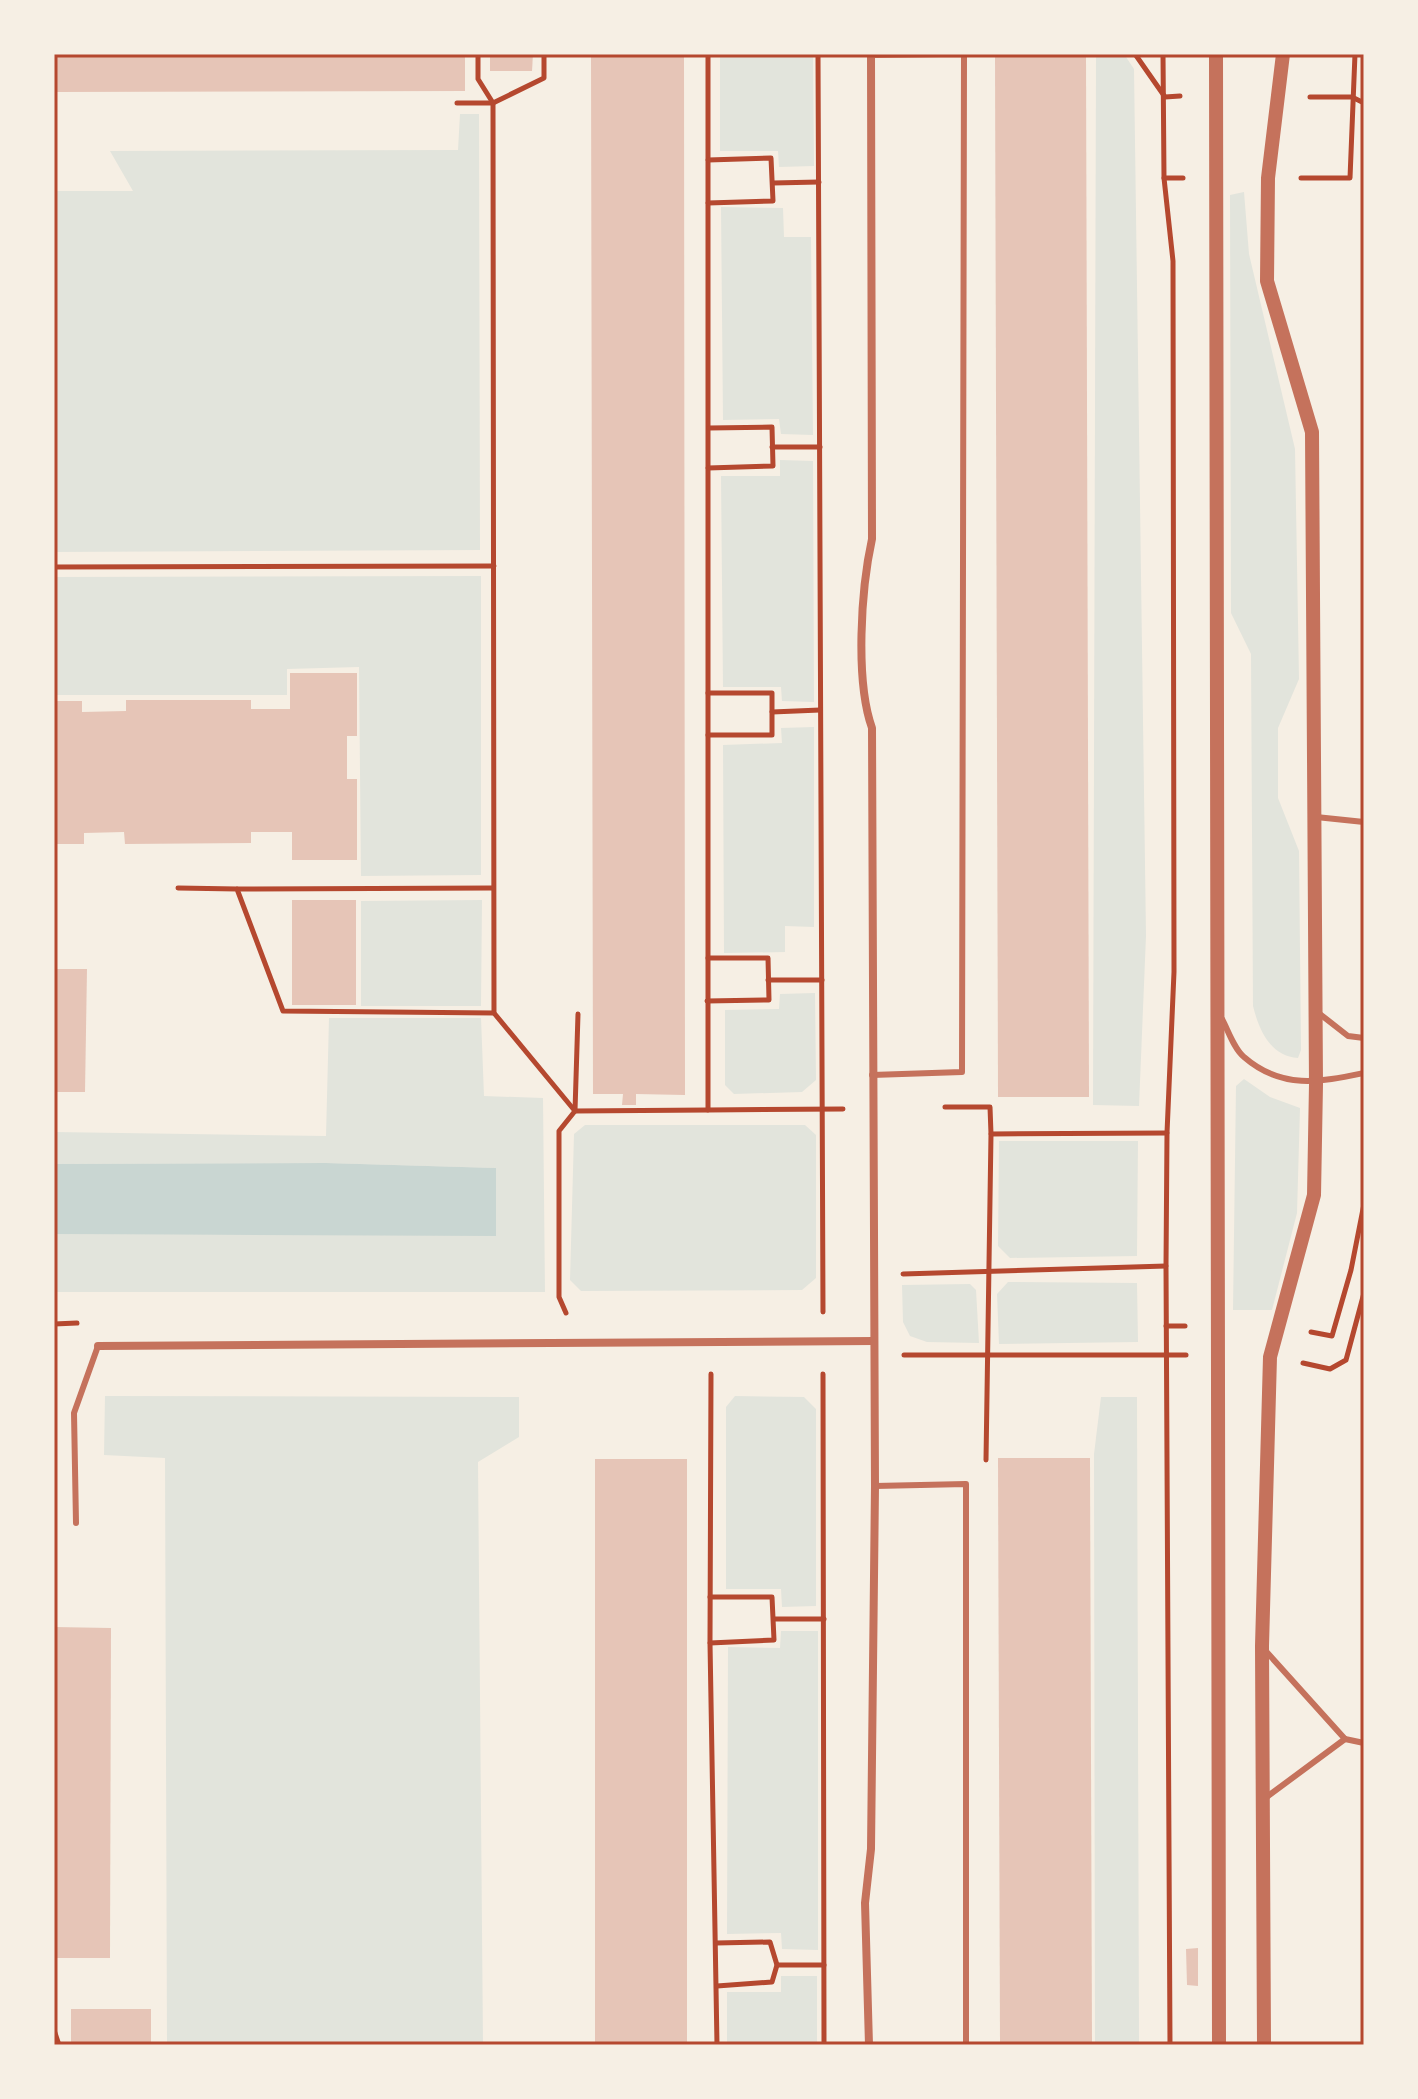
<svg xmlns="http://www.w3.org/2000/svg" width="1418" height="2099" font-family="'Open Sans',sans-serif">
<rect width="100%" height="100%" fill="#f6efe4"/>
<g fill="#e2e4dc">
<path d="M 720,54 L 813,54 L 814,166 L 779,167 L 778,151 L 720,151 Z"/>
<path d="M 1096,54 L 1124,54 L 1134,69 L 1146,936 L 1139,1106 L 1093,1105 Z"/>
<path d="M 460,114 L 479,114 L 480,550 L 54,552 L 54,191 L 133,191 L 110,151 L 458,150 Z"/>
<path d="M 1244,192 L 1249,254 L 1295,449 L 1299,679 L 1278,728 L 1278,798 L 1299,851 L 1301,1050 L 1298,1058 C 1270,1056 1259,1030 1253,1006 L 1251,654 L 1231,613 L 1230,195 Z"/>
<path d="M 721,207 L 783,208 L 784,237 L 811,237 L 813,435 L 781,434 L 779,419 L 723,420 Z"/>
<path d="M 780,460 L 813,461 L 814,702 L 782,701 L 781,687 L 723,687 L 721,476 L 780,476 Z"/>
<path d="M 481,576 L 481,875 L 361,876 L 359,667 L 287,669 L 287,695 L 54,695 L 54,577 Z"/>
<path d="M 814,727 L 814,927 L 785,926 L 785,952 L 724,953 L 723,745 L 782,743 L 781,728 Z"/>
<path d="M 482,900 L 481,1006 L 361,1006 L 361,901 Z"/>
<path d="M 815,993 L 816,1080 L 802,1092 L 734,1094 L 725,1085 L 725,1010 L 779,1009 L 780,994 Z"/>
<path d="M 329,1018 L 481,1018 L 484,1096 L 543,1098 L 545,1292 L 54,1292 L 54,1234 L 496,1235 L 496,1168 L 326,1163 L 54,1164 L 54,1132 L 326,1136 Z"/>
<path d="M 1244,1079 L 1270,1097 L 1300,1108 L 1297,1213 L 1272,1310 L 1233,1310 L 1236,1086 Z"/>
<path d="M 585,1125 L 805,1125 L 816,1135 L 816,1278 L 802,1290 L 581,1291 L 570,1280 L 574,1134 Z"/>
<path d="M 999,1141 L 1138,1141 L 1137,1256 L 1010,1258 L 998,1246 Z"/>
<path d="M 1008,1282 L 1137,1283 L 1138,1342 L 999,1344 L 997,1294 Z"/>
<path d="M 970,1284 L 976,1290 L 979,1343 L 927,1342 L 910,1336 L 903,1322 L 902,1285 Z"/>
<path d="M 105,1396 L 519,1397 L 519,1437 L 478,1462 L 483,2045 L 167,2045 L 165,1458 L 104,1455 Z"/>
<path d="M 735,1396 L 804,1397 L 816,1409 L 816,1606 L 782,1607 L 781,1589 L 726,1589 L 726,1407 Z"/>
<path d="M 1101,1397 L 1137,1397 L 1139,2045 L 1095,2045 L 1094,1454 Z"/>
<path d="M 781,1631 L 818,1631 L 818,1950 L 782,1949 L 781,1933 L 727,1934 L 728,1647 L 780,1648 Z"/>
<path d="M 781,1976 L 817,1976 L 817,2045 L 727,2045 L 727,1992 L 781,1992 Z"/>
</g>
<path fill="#c9d6d2" d="M 326,1163 L 496,1168 L 496,1236 L 54,1234 L 54,1164 Z"/>
<g fill="#e6c5b7">
<path d="M 54,54 L 465,54 L 465,91 L 54,92 Z"/>
<path d="M 490,54 L 533,54 L 532,71 L 490,71 Z"/>
<path d="M 591,54 L 684,54 L 685,1095 L 636,1094 L 636,1105 L 622,1105 L 623,1094 L 593,1094 Z"/>
<path d="M 995,54 L 1086,54 L 1089,1097 L 998,1097 Z"/>
<path d="M 290,673 L 357,673 L 357,736 L 347,736 L 347,779 L 357,779 L 357,860 L 292,860 L 292,832 L 251,832 L 251,843 L 125,844 L 124,832 L 84,833 L 84,844 L 54,844 L 54,701 L 82,701 L 82,712 L 126,711 L 126,700 L 251,700 L 251,709 L 290,709 Z"/>
<rect x="292" y="900" width="64" height="105"/>
<path d="M 54,969 L 87,969 L 85,1092 L 54,1092 Z"/>
<path d="M 998,1458 L 1090,1458 L 1092,2045 L 1000,2045 Z"/>
<rect x="595" y="1459" width="92" height="586"/>
<path d="M 54,1627 L 111,1628 L 110,1958 L 54,1958 Z"/>
<path d="M 1198,1948 L 1198,1986 L 1187,1985 L 1186,1949 Z"/>
<rect x="71" y="2009" width="80" height="36"/>
</g>
<g fill="none" stroke-linecap="round" stroke-linejoin="round">
<g stroke="#b5482f" stroke-width="5">
<path d="M 478,54 L 478,79 L 493,103 L 494,1013 L 575,1111 L 708,1110"/>
<path d="M 708,54 L 708,1110 L 843,1109"/>
<path d="M 818,54 L 823,1312"/>
<path d="M 1135,54 L 1165,97 L 1180,96"/>
<path d="M 1163,54 L 1164,178 L 1173,261 L 1174,972 L 1167,1133 L 1166,1266 L 1170,2045"/>
<path d="M 1310,97 L 1352,97 L 1364,103"/>
<path d="M 457,103 L 493,103 L 544,78 L 544,54"/>
<path d="M 1164,178 L 1183,178"/>
<path d="M 1301,178 L 1350,178 L 1355,54"/>
<path d="M 773,183 L 819,182"/>
<path d="M 708,203 L 773,201 L 771,158 L 708,160"/>
<path d="M 772,447 L 820,447"/>
<path d="M 708,468 L 773,466 L 772,427 L 709,428"/>
<path d="M 54,567 L 494,566"/>
<path d="M 708,693 L 772,693 L 772,735 L 708,735"/>
<path d="M 772,712 L 820,710"/>
<path d="M 178,888 L 237,889 L 283,1011 L 494,1013"/>
<path d="M 237,889 L 492,888"/>
<path d="M 768,980 L 822,980"/>
<path d="M 707,1001 L 769,1000 L 768,958 L 708,958"/>
<path d="M 945,1107 L 990,1107 L 991,1134 L 1167,1133"/>
<path d="M 903,1274 L 1166,1266"/>
<path d="M 566,1313 L 559,1297 L 559,1131 L 575,1111 L 578,1014"/>
<path d="M 54,1324 L 77,1323"/>
<path d="M 1166,1326 L 1185,1326"/>
<path d="M 1311,1332 L 1332,1336 L 1351,1270 L 1364,1204"/>
<path d="M 904,1355 L 1186,1355"/>
<path d="M 1303,1363 L 1330,1369 L 1346,1360 L 1364,1293"/>
<path d="M 711,1374 L 710,1643 L 717,2045"/>
<path d="M 823,1374 L 824,2045"/>
<path d="M 986,1460 L 991,1134"/>
<path d="M 775,1619 L 824,1619"/>
<path d="M 710,1643 L 774,1640 L 772,1597 L 710,1597"/>
<path d="M 716,1943 L 770,1942 L 777,1965 L 772,1982 L 717,1986"/>
<path d="M 777,1965 L 824,1965"/>
<path d="M 54,2030 L 59,2045"/>
</g>
<g stroke="#c5725c" stroke-width="6">
<path d="M 871,55 L 964,54 L 962,1072 L 872,1075"/>
<path d="M 1364,607 L 1364,649"/>
<path d="M 1316,817 L 1364,822"/>
<path d="M 1316,1011 L 1348,1036 L 1364,1038"/>
<path d="M 1222,1019 C 1228,1030 1234,1049 1244,1057 C 1282,1090 1320,1082 1364,1073"/>
<path d="M 875,1486 L 966,1484 L 966,2045"/>
<path d="M 76,1523 L 74,1413 L 98,1346"/>
<path d="M 1264,1649 L 1345,1739 L 1364,1743"/>
<path d="M 1264,1799 L 1345,1739"/>
</g>
<g stroke="#c5725c" stroke-width="8">
<path d="M 98,1346 L 874,1341"/>
<path d="M 869,2045 L 865,1903 L 871,1849 L 875,1486 L 872,728 C 855,680 861,589 872,539 L 871,54"/>
</g>
<g stroke="#c5725c" stroke-width="14">
<path d="M 1216,54 L 1219,2045"/>
<path d="M 1264,2045 L 1262,1646 L 1270,1357 L 1314,1195 L 1316,1084 L 1312,432 L 1267,281 L 1268,178 L 1283,54"/>
</g>
</g>
<rect width="1418" height="2099" fill="none" stroke="#f6efe4" stroke-width="112"/>
<rect x="56" y="56" width="1306" height="1987" fill="none" stroke="#b5482f" stroke-width="3"/>
</svg>
